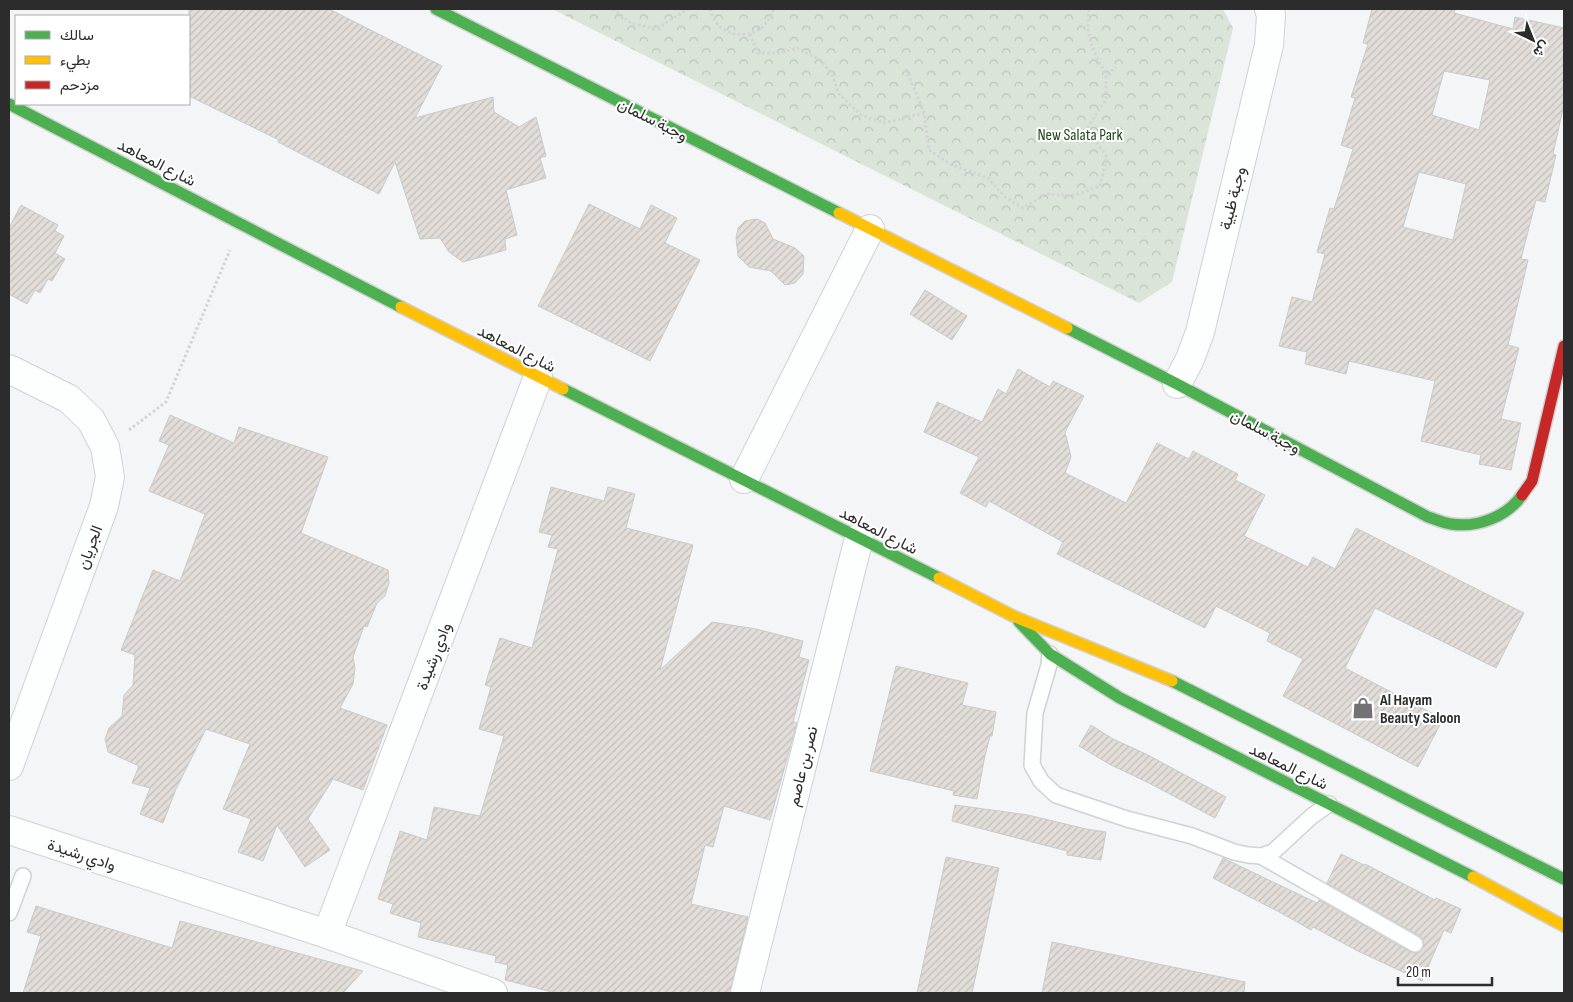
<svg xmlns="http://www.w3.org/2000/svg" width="1573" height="1002" font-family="'Sofia Sans Condensed',Vazirmatn,sans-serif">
<defs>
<pattern id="park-crowns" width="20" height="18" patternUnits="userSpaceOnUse" patternTransform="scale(1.25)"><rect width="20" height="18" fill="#dae4d9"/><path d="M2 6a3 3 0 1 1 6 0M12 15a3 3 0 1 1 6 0" fill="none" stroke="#bbc4bb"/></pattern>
<pattern id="building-hatch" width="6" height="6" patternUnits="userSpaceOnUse" patternTransform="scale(1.25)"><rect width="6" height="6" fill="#e2ddd8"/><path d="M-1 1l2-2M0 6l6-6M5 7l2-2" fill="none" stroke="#c2beba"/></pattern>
</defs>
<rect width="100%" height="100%" fill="#f4f5f7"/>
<path fill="url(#park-crowns)" d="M 552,9 L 1223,9 L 1233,28 L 1172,282 L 1139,303 Z"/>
<g fill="url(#building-hatch)" stroke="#c9caca" fill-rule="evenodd">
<path d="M 189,9 L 329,9 L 442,66 L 415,118 L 493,97 L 494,112 L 519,127 L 536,117 L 546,156 L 540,158 L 546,178 L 506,190 L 517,235 L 505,239 L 506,250 L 463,262 L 449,252 L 440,238 L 420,239 L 395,162 L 379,194 L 278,142 L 279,140 L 189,96 Z"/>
<path d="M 1372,9 L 1455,9 L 1454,13 L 1513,29 L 1515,17 L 1564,28 L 1564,104 L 1553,154 L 1556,155 L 1545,202 L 1536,200 L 1521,259 L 1528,260 L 1508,345 L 1519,348 L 1501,419 L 1521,423 L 1511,470 L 1479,464 L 1481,455 L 1421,441 L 1435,381 L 1349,361 L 1346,374 L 1305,364 L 1307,352 L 1279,346 L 1292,297 L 1312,302 L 1325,254 L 1317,252 L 1330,208 L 1334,209 L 1353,149 L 1341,145 L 1355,98 L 1351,97 L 1368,44 L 1363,43 ZM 1444,71 L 1490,80 L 1479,130 L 1432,115 ZM 1419,172 L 1466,184 L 1453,240 L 1403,227 Z"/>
<path d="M 589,204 L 640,229 L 651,205 L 677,218 L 665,243 L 700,260 L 650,361 L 538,306 Z"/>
<path d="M 21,205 L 58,225 L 55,231 L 64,236 L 55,253 L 65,259 L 52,281 L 48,279 L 40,293 L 35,290 L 27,304 L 9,294 L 9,228 Z"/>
<path d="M 757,219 L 765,223 L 773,239 L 795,248 L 804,256 L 803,274 L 795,283 L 785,285 L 771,271 L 749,267 L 738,256 L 736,238 L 738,228 L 745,221 Z"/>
<path d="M 925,290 L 967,316 L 952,340 L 910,314 Z"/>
<path d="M 1018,369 L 1050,387 L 1053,381 L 1084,396 L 1065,432 L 1071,457 L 1065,473 L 1126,503 L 1157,443 L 1189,459 L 1193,451 L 1238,474 L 1235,480 L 1265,495 L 1244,536 L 1308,567 L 1313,557 L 1335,569 L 1356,528 L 1524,613 L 1496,668 L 1375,608 L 1345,668 L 1443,719 L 1418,767 L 1283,696 L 1303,659 L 1267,641 L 1270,633 L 1216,606 L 1205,628 L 1057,554 L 1063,542 L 989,501 L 986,507 L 960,493 L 979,457 L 924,432 L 937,402 L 982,422 L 998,389 L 1006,394 Z"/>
<path d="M 170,415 L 234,443 L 239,427 L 328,457 L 301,533 L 388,570 L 389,583 L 387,589 L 385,596 L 377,603 L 367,627 L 364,626 L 353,657 L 355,668 L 353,684 L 340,708 L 387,725 L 363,790 L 333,779 L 308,819 L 330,850 L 305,867 L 277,825 L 263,861 L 238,852 L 251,819 L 223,809 L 250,744 L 206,729 L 176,789 L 163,823 L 140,814 L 150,788 L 132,783 L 139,766 L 108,752 L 105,739 L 109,728 L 122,716 L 124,695 L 133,685 L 135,655 L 121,650 L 153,570 L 180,581 L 205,514 L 149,491 L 169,445 L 159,441 Z"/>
<path d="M 551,487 L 604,501 L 608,487 L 635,494 L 626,528 L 693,545 L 660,670 L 712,622 L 756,629 L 803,641 L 799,657 L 809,660 L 793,722 L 797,723 L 770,820 L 724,806 L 713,847 L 705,845 L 691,904 L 748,917 L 730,993 L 556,993 L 505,980 L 508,965 L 495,962 L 496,956 L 418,937 L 421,923 L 390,913 L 393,904 L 378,899 L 400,831 L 427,840 L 434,807 L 480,816 L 504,736 L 479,729 L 491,687 L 485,685 L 500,638 L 532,648 L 558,549 L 548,547 L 552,535 L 539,532 Z"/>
<path d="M 896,666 L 968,683 L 962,705 L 996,712 L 992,736 L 990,736 L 984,760 L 977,799 L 953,795 L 954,791 L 870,771 Z"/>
<path d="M 1091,725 L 1113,739 L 1146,754 L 1226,797 L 1215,818 L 1149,783 L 1109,764 L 1079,746 Z"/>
<path d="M 955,805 L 1028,815 L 1086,829 L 1106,832 L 1101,860 L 1067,855 L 1067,851 L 952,821 Z"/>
<path d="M 1341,854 L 1364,865 L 1365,864 L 1435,900 L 1436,898 L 1461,909 L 1451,933 L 1444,930 L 1422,981 L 1358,951 L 1313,927 L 1311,930 L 1283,914 L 1213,878 L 1223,858 L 1317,903 L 1319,900 L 1410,952 L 1416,953 L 1420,952 L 1424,943 L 1420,936 L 1327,883 Z"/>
<path d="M 946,857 L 999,868 L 972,993 L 917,993 Z"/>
<path d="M 36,906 L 172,948 L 180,921 L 363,971 L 343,993 L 23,993 L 41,936 L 27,932 Z"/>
<path d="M 1052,942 L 1245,982 L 1244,993 L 1042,993 Z"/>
</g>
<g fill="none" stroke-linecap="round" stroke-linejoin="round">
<g stroke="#d0d1d2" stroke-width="18">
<g id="lane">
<path d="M 1050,654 L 1049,665 L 1035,713 L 1032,765 L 1041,781 L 1056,795 L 1127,819 L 1192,836 L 1234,852 L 1248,855 L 1261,856 L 1273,852 L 1312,816 L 1329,804"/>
<path d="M 1261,856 L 1415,944"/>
<path d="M 9,913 L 23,876"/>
</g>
</g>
<g stroke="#d0d1d2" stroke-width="30">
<g id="street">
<path d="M 9,369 L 69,399 L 91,420 L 105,447 L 110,477 L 104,506 L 9,766"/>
<path d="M 1177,384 L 1190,359 L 1200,332 L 1269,45 L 1271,15 L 1269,9"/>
<path d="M 744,479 L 870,229"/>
<path d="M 9,830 L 327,934 L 493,993"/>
<path d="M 327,934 L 538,377"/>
<path d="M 745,993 L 859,538"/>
</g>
</g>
<g stroke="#d0d1d2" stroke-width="14">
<g id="fast">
<path d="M 436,9 L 839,213"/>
<path d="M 9,104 L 401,307"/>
<path d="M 1067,328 L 1177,384 L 1428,517 C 1435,519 1443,523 1451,524 C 1477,528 1507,517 1522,495"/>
<path d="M 563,389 L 939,578"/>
<path d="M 1019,622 L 1050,654 L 1120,698 L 1473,877"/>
<path d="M 1172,681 L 1564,879"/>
</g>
</g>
<g stroke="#d0d1d2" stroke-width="14">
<g id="slow">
<path d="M 839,213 L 1067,328"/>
<path d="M 401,307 L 563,389"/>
<path d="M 939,578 L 1013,616 L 1172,681"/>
<path d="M 1473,877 L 1564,926"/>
</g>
</g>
<g stroke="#d0d1d2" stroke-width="14">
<path id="jam" d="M 1522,495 L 1532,481 L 1564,346"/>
</g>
<g stroke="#d3d3d4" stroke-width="3" stroke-dasharray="2.5 2.5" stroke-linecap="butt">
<path d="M 613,9 L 631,23 L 656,29 L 688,9"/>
<path d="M 710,9 C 718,43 765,43 773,9"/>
<path d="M 1089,9 C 1085,39 1093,49 1106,75"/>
<path d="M 750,34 L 758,53 L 779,53 L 797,48 L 820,60 L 832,74 L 838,93 L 861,115 L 884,123 L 924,113"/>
<path d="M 906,69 L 924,113 L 929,150 L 952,165 L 988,178 L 1005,197 L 1023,208 L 1047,194 L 1072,196 L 1100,186 L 1107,157 L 1087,129 L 1106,99 L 1106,75 L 1116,67"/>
<path d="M 129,430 L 166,402 L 230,250"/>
</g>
<use href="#lane" stroke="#fdfefe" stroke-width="15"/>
<use href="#street" stroke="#fdfefe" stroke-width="28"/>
<use href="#fast" stroke="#4caf50" stroke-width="11"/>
<use href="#slow" stroke="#ffc107" stroke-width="11"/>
<use href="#jam" stroke="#c62828" stroke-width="11"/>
</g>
<defs>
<g id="shop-bare" transform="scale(1.725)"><path d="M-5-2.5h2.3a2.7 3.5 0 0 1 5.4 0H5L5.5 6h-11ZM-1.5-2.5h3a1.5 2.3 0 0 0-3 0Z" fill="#727274" stroke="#fff" stroke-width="2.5" paint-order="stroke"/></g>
</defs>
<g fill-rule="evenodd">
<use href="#shop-bare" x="1363" y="708"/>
</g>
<g text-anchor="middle" stroke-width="4" stroke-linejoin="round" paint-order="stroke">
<g font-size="16" fill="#2c2c2d" stroke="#fff">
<text transform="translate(653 119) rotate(27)" y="6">وجبة سلمان</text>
<text transform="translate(157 162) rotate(27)" y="6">شارع المعاهد</text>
<text transform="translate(1232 198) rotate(-76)" y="6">وجبة ظبية</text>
<text transform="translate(517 348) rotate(27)" y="6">شارع المعاهد</text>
<text transform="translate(1266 431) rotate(28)" y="6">وجبة سلمان</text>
<text transform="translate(879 530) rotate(27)" y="6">شارع المعاهد</text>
<text transform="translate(89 547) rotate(-70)" y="6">الجريان</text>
<text transform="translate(433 656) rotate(-69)" y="6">وادي رشيدة</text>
<text transform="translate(802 766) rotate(-76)" y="6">نصر بن عاصم</text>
<text transform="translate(1289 766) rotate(26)" y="6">شارع المعاهد</text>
<text transform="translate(82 854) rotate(18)" y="6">وادي رشيدة</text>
</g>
<g font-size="16" fill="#21461b" stroke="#fff">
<text x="1080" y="140">New Salata Park</text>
</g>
<g font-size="16" font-weight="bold" fill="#2c2c2d" stroke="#fff" text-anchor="start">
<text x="1380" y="705">Al Hayam<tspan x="1380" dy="18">Beauty Saloon</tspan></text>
</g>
</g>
<rect width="1573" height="1002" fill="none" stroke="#2c2c2d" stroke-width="20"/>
<rect x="15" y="15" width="175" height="90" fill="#ffffff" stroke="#ababab"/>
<rect x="25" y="31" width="25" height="8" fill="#4caf50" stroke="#ababab"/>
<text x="60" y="40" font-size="15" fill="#2c2c2d">سالك</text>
<rect x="25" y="56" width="25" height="8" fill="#ffc107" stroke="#ababab"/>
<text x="60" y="65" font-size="15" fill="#2c2c2d">بطيء</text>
<rect x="25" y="81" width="25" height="8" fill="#c62828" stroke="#ababab"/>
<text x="60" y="90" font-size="15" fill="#2c2c2d">مزدحم</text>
<g transform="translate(1533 40) rotate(137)" stroke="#ffffff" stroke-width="4" paint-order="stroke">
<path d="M0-4L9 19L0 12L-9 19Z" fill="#2c2c2d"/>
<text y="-8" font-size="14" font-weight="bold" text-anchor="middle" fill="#2c2c2d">ش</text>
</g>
<path d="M1398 977v8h94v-8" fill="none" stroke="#2c2c2d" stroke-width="2.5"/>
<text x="1406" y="977" font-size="15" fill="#2c2c2d" stroke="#ffffff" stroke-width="4" paint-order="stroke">20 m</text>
</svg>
